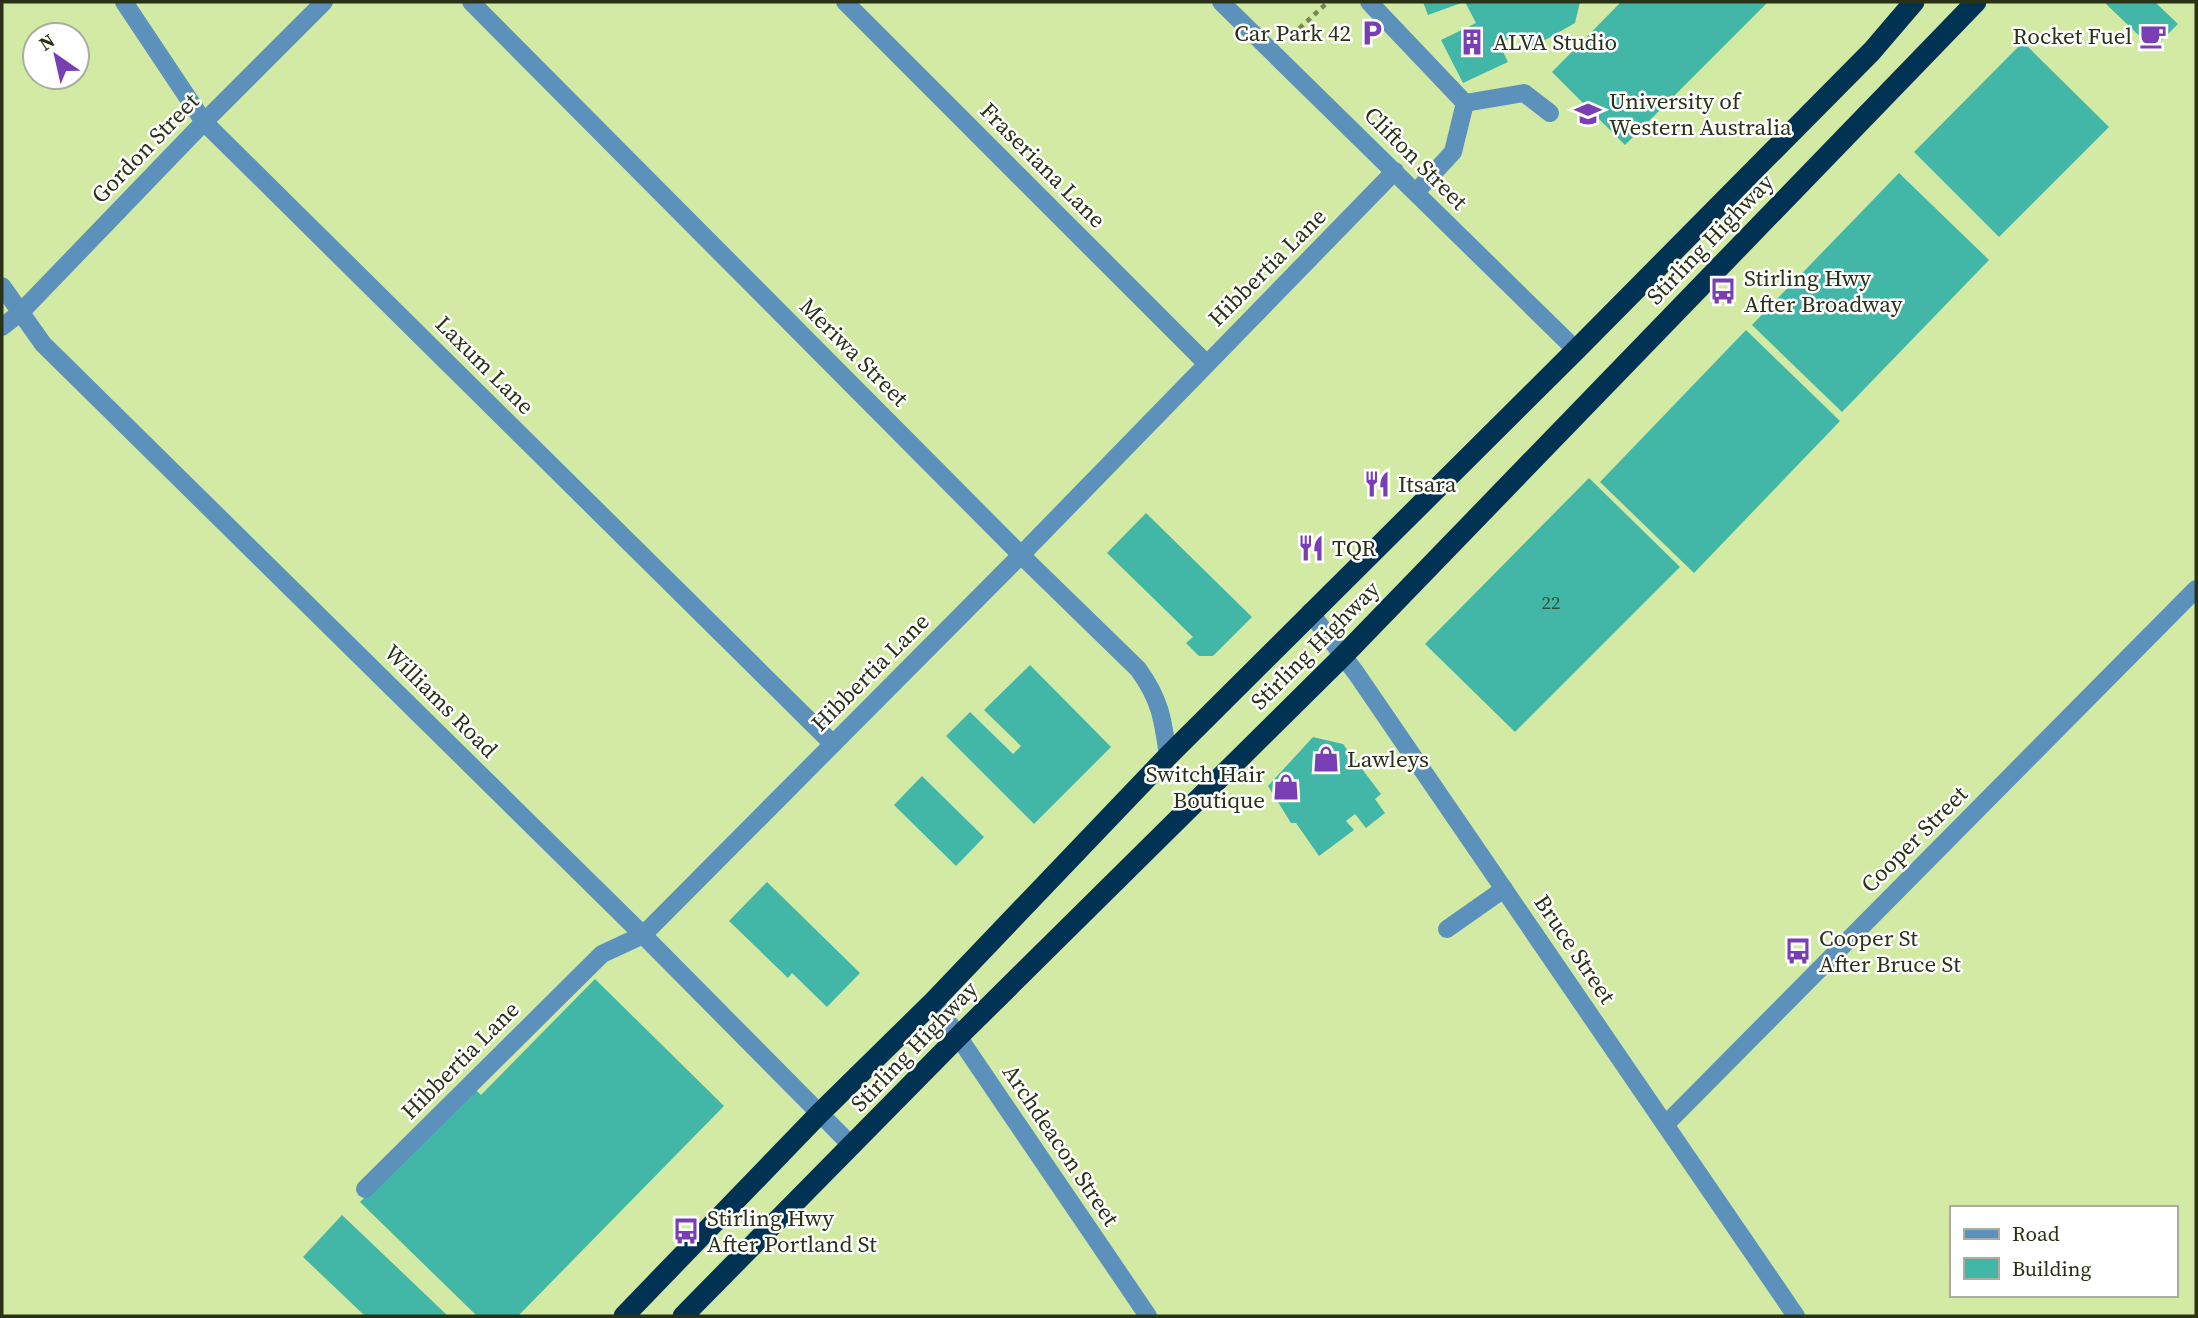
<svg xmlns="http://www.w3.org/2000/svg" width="2198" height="1318" font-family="'Source Serif 4',serif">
<rect width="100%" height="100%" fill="#d2eaa4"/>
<g fill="#42b7a8">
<path d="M 1423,2 L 1464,2 L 1428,15 Z"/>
<path d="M 1465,2 L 1580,2 L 1575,23 L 1531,48 L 1523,33 L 1499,43 L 1508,62 L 1463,83 L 1441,40 L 1476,23 Z"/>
<path d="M 1621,2 L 1768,2 L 1625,145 L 1552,72 Z"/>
<path d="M 2104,2 L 2155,2 L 2178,24 L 2153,49 Z"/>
<path d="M 2023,42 L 2109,127 L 1999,237 L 1914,152 Z"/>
<path d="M 1899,173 L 1989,260 L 1842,412 L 1752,325 Z"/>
<path d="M 1746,330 L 1840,421 L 1694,573 L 1600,482 Z"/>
<path d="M 1589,478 L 1680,567 L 1515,732 L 1425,644 Z"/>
<path d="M 1146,513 L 1252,617 L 1213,656 L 1199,656 L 1186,643 L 1193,637 L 1107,553 Z"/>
<path d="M 1030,665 L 1111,747 L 1034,824 L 946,736 L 970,712 L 1013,754 L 1021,746 L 984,710 Z"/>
<path d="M 1313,737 L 1343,744 L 1381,794 L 1375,799 L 1385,813 L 1366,828 L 1355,814 L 1346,821 L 1354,830 L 1319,856 L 1296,823 L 1291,823 L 1268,786 Z"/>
<path d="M 922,776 L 984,837 L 956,866 L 894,805 Z"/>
<path d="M 767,882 L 860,973 L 827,1007 L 792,973 L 788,978 L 729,921 Z"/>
<path d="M 595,979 L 724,1106 L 518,1316 L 477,1316 L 360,1202 L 473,1087 L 481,1095 Z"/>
<path d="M 342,1215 L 448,1316 L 365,1316 L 303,1257 Z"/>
</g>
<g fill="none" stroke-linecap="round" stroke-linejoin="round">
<path stroke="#768657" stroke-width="4.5" stroke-dasharray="5 5" stroke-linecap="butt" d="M 1292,35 L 1328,2"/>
<g stroke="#5b91bb" stroke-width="18">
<path d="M 124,2 L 204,122 L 833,744"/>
<path d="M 471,2 L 1021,555 L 1138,669 C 1160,699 1163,719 1168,756"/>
<path d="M 845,2 L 1206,363"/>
<path d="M 1221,2 L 1576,350"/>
<path d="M 1369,2 L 1465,103 L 1453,152 L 1416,192"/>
<path d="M 1465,103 L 1524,93 L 1550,113"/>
<path d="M 2,286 L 43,344 L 643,935 L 852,1146"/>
<path d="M 2,327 L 20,313 L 204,122 L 324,2"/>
<path d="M 1310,612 L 1356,673 L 1796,1316"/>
<path d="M 1447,929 L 1504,889"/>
<path d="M 934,1001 L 1148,1316"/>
<path d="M 1666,1124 L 2196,589"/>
<path d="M 365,1189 L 602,954 L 643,935 L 1021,555 L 1395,171"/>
</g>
<g stroke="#003253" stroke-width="21">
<path d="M 624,1316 L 820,1113 L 934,1001 L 1168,756 L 1576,350 L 1872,51 L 1914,2"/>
<path d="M 683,1316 L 958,1037 L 1344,655 L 1976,2"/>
</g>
</g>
<defs>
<g id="parking-bare" transform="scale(2.1)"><path d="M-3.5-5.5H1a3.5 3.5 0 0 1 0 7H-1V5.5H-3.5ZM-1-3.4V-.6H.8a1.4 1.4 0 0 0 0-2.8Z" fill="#793eb3" stroke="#fff" stroke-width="2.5" paint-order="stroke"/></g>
<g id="cafe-bare" transform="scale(2.1)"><path d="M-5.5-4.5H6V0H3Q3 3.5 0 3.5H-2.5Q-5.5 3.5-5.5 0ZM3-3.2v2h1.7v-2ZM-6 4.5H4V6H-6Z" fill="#793eb3" stroke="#fff" stroke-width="2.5" paint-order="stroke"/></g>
<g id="building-bare" transform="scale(2.1)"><path d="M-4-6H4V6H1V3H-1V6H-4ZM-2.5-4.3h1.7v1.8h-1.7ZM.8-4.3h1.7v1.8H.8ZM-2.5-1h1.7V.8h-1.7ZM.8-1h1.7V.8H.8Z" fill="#793eb3" stroke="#fff" stroke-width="2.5" paint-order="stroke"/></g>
<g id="university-bare" transform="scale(2.1)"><path d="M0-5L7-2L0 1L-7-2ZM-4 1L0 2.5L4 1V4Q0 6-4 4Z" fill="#793eb3" stroke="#fff" stroke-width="2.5" paint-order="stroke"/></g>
<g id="bus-bare" transform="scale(2.1)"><path d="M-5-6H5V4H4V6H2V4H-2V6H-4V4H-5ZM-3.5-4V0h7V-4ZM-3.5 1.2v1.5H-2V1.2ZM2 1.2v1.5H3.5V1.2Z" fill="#793eb3" stroke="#fff" stroke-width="2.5" paint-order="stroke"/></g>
<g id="restaurant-bare" transform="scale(2.1)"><path d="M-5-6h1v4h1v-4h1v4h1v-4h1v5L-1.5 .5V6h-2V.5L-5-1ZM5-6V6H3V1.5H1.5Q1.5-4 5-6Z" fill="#793eb3" stroke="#fff" stroke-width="2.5" paint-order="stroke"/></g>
<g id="shop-bare" transform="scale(2.1)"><path d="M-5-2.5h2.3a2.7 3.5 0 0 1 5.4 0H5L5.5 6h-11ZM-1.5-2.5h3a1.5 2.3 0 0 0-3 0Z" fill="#793eb3" stroke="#fff" stroke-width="2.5" paint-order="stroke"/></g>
</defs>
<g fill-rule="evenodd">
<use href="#parking-bare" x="1372" y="33"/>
<use href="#cafe-bare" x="2153" y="36"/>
<use href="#building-bare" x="1472" y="42"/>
<use href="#university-bare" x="1588" y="114"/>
<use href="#bus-bare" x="1723" y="291"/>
<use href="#restaurant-bare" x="1377" y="484"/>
<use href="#restaurant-bare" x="1311" y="548"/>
<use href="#shop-bare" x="1326" y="759"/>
<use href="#shop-bare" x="1286" y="787"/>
<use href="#bus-bare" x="1798" y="951"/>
<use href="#bus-bare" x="686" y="1231"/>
</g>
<g text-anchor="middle" stroke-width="5" stroke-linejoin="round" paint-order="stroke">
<g font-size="19" fill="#2f533a">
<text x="1551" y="609">22</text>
</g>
<g font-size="23" fill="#293216" stroke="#fff" text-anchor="start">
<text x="1351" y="41" text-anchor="end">Car Park 42</text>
<text x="2132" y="44" text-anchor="end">Rocket Fuel</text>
<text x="1493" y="50">ALVA Studio</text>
<text x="1609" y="109">University of<tspan x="1609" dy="26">Western Australia</tspan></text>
<text x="1744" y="286">Stirling Hwy<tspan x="1744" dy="26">After Broadway</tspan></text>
<text x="1398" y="492">Itsara</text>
<text x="1332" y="556">TQR</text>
<text x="1347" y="767">Lawleys</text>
<text x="1265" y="782" text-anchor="end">Switch Hair<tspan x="1265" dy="26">Boutique</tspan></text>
<text x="1819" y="946">Cooper St<tspan x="1819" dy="26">After Bruce St</tspan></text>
<text x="707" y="1226">Stirling Hwy<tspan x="707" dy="26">After Portland St</tspan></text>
</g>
<g font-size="23" fill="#293216" stroke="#fff">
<text transform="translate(145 148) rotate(-46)" y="8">Gordon Street</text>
<text transform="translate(1416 158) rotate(45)" y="8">Clifton Street</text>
<text transform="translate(1043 165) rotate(45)" y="8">Fraseriana Lane</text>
<text transform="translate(1710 239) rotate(-46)" y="8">Stirling Highway</text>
<text transform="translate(1267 267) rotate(-45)" y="8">Hibbertia Lane</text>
<text transform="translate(854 352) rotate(45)" y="8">Meriwa Street</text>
<text transform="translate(485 365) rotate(45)" y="8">Laxum Lane</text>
<text transform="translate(1315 645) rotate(-45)" y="8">Stirling Highway</text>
<text transform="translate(870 672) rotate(-45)" y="8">Hibbertia Lane</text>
<text transform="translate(441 701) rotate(45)" y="8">Williams Road</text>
<text transform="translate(1914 839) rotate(-45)" y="8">Cooper Street</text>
<text transform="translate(1575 949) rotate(56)" y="8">Bruce Street</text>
<text transform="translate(914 1046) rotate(-46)" y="8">Stirling Highway</text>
<text transform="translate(460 1060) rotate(-45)" y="8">Hibbertia Lane</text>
<text transform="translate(1061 1145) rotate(56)" y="8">Archdeacon Street</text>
</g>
</g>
<rect width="2198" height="1318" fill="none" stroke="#293216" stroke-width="7"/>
<rect x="1950" y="1206" width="228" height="91" fill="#ffffff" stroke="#a9ada2" stroke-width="2"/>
<rect x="1964" y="1229" width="35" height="10" fill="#5b91bb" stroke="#a9ada2" stroke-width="2"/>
<text x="2012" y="1241" font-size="21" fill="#293216">Road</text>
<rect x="1964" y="1258" width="35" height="21" fill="#42b7a8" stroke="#a9ada2" stroke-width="2"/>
<text x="2012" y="1276" font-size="21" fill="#293216">Building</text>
<g transform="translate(56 56) rotate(326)"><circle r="33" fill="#ffffff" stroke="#a9ada2" stroke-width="2"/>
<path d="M0-5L12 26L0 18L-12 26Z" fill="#793eb3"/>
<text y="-10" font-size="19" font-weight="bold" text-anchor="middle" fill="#293216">N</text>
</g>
</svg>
